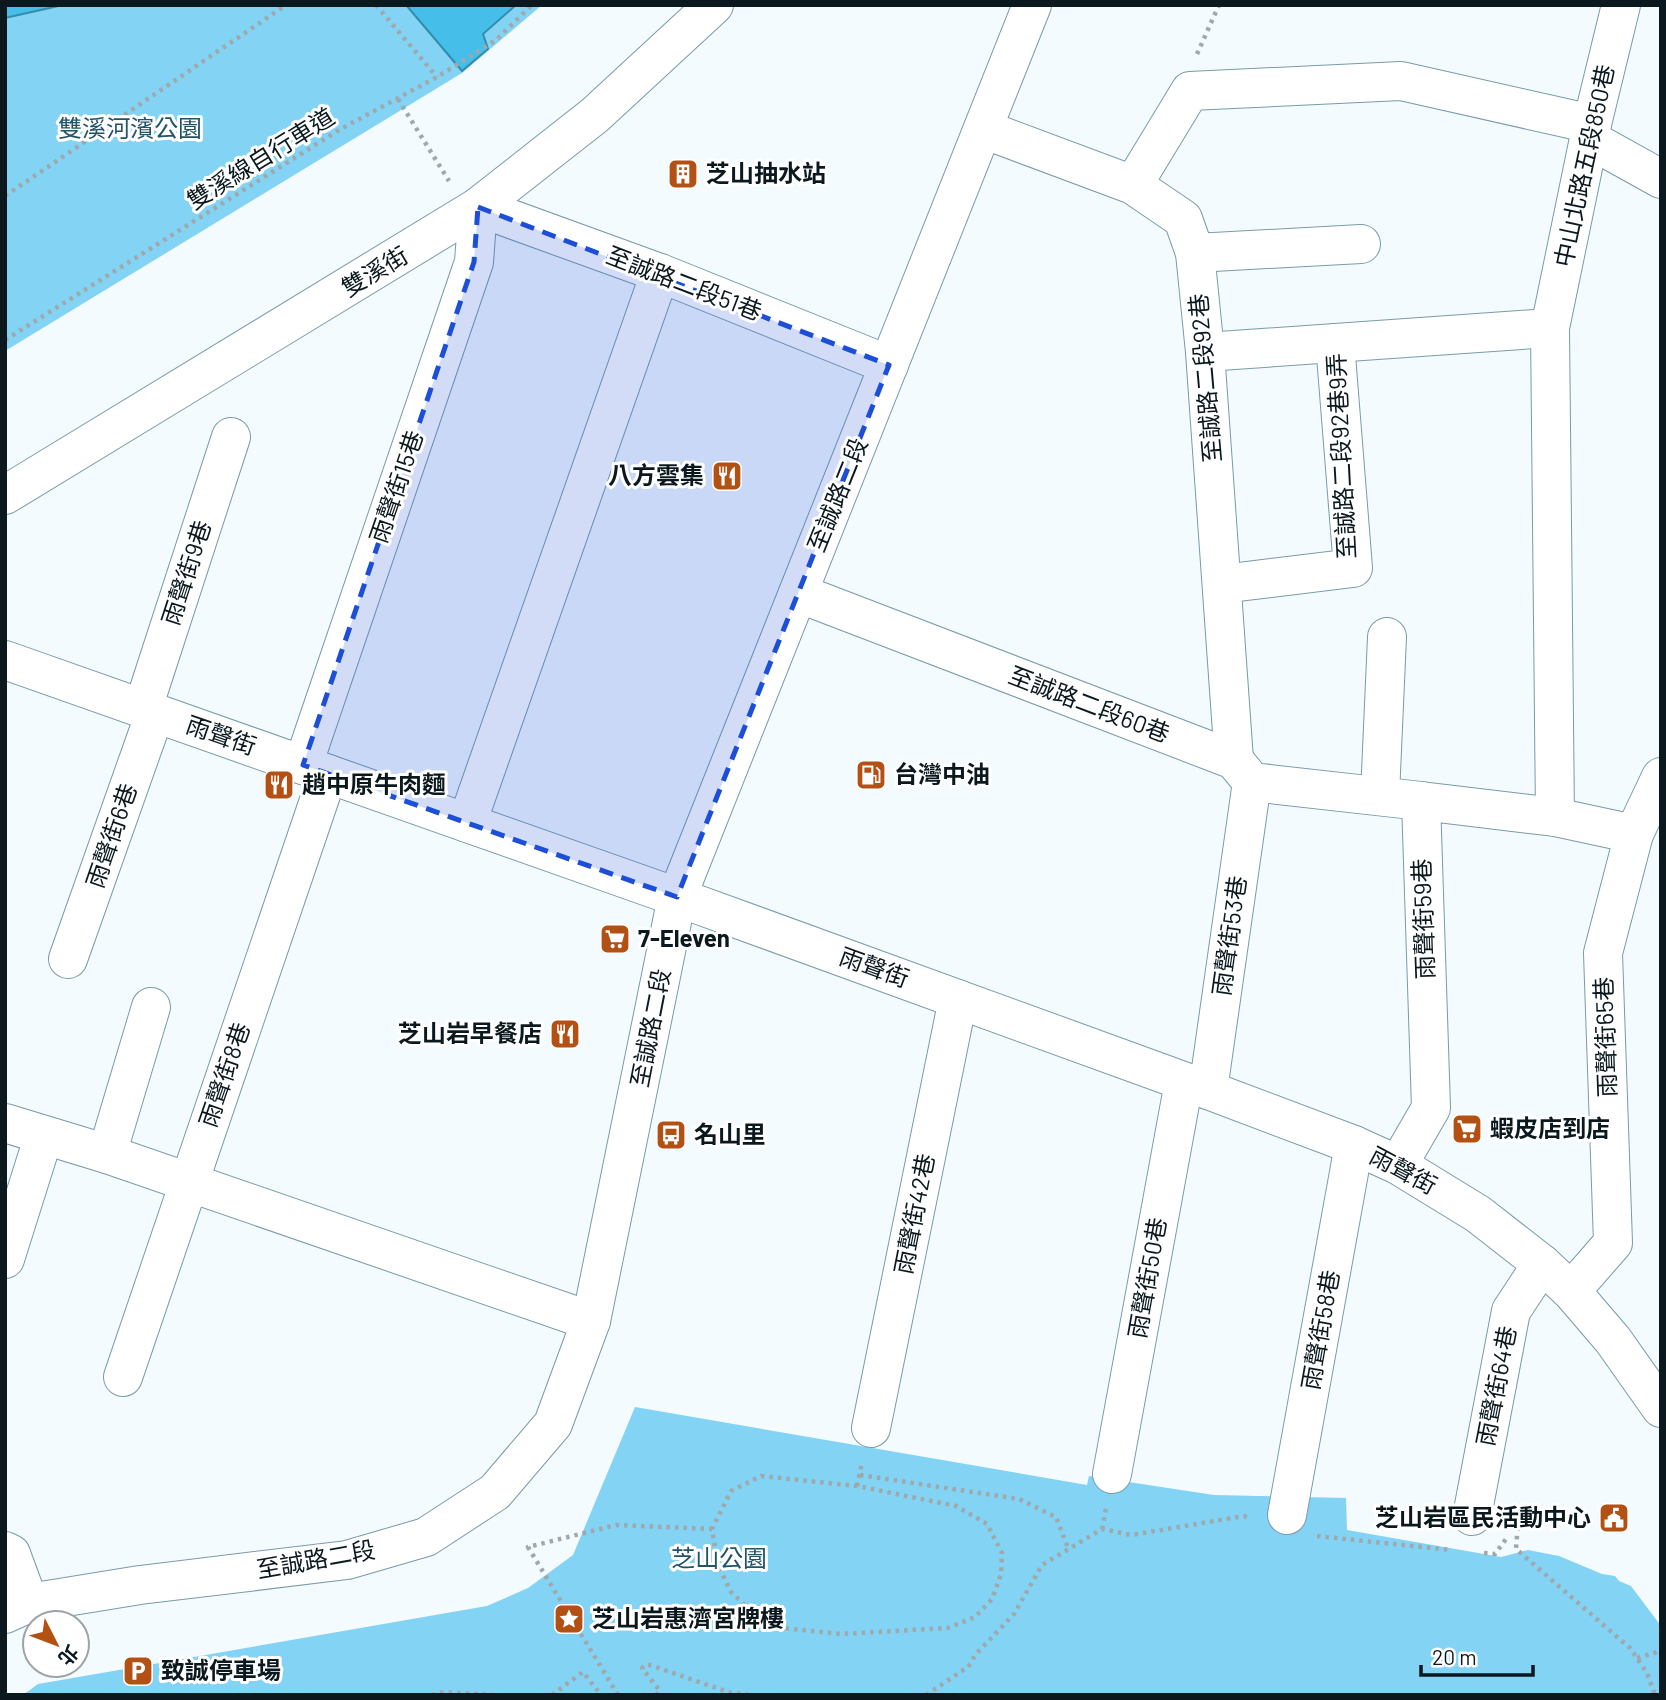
<svg xmlns="http://www.w3.org/2000/svg" width="1666" height="1700" font-family="Barlow,'Noto Sans TC',sans-serif">
<rect width="100%" height="100%" fill="#f4fbfe"/>
<g fill="#83d3f4">
<path d="M 63,5 L 406,5 L 462,71 L 483,35 L 516,5 L 542,5 L 462,73 L 5,351 L 5,18 Z"/>
<path d="M 635,1407 L 1087,1485 L 1089,1476 L 1214,1495 L 1346,1498 L 1347,1530 L 1501,1557 L 1528,1550 L 1559,1556 L 1602,1574 L 1615,1576 L 1619,1581 L 1631,1586 L 1661,1626 L 1661,1695 L 23,1695 L 38,1684 L 487,1606 L 528,1588 L 573,1555 Z"/>
</g>
<g fill="#45beea" stroke="#348cad" stroke-width="2">
<path d="M 5,5 L 63,5 L 5,18 Z"/>
<path d="M 406,5 L 516,5 L 483,34 L 488,49 L 462,71 Z"/>
</g>
<g fill="none" stroke-linecap="round" stroke-linejoin="round">
<g stroke="#789baa" stroke-width="40">
<g id="minor">
<path d="M 983,129 L 1133,185 L 1183,219 L 1195,253 L 1205,352 L 1234,760"/>
<path d="M 1589,139 L 1661,179"/>
<path d="M 1133,185 L 1190,91 L 1401,81 L 1592,124"/>
<path d="M 1195,253 L 1361,244"/>
<path d="M 1205,352 L 1550,328"/>
<path d="M 5,495 L 478,207 L 595,115 L 714,5"/>
<path d="M 1222,584 L 1353,568 L 1335,343"/>
<path d="M 798,593 L 1234,760 L 1252,782 L 1421,801"/>
<path d="M 5,660 L 677,897 L 1208,1090 L 1354,1145 L 1398,1165 L 1478,1214 L 1542,1264 L 1571,1291 L 1613,1340 L 1661,1408"/>
<path d="M 143,708 L 231,437"/>
<path d="M 303,765 L 474,262 L 478,207 L 660,273 L 889,365"/>
<path d="M 1380,795 L 1387,637"/>
<path d="M 1555,817 L 1550,328 L 1592,124 L 1621,5"/>
<path d="M 467,823 L 660,273"/>
<path d="M 68,959 L 155,713"/>
<path d="M 1208,1090 L 1252,782"/>
<path d="M 5,1123 L 107,1154 L 591,1321"/>
<path d="M 107,1154 L 151,1007"/>
<path d="M 1398,1165 L 1431,1108 L 1421,801 L 1555,817 L 1634,834"/>
<path d="M 5,1259 L 44,1135"/>
<path d="M 1571,1291 L 1613,1243 L 1603,953 L 1634,834 L 1661,777"/>
<path d="M 123,1377 L 328,774"/>
<path d="M 871,1428 L 958,999"/>
<path d="M 1112,1474 L 1184,1082"/>
<path d="M 1287,1515 L 1354,1145"/>
<path d="M 1472,1516 L 1511,1311 L 1542,1264"/>
<path d="M 5,1551 L 11,1554 L 29,1603"/>
<path d="M 5,1614 L 29,1603 L 140,1585 L 347,1560 L 426,1537 L 495,1492 L 553,1424 L 591,1321 L 677,897 L 1032,5"/>
</g>
</g>
<g stroke="#9fa8ac" stroke-width="4.5" stroke-dasharray="3.5 5" stroke-linecap="butt">
<path d="M 376,5 L 437,77"/>
<path d="M 1197,54 L 1219,5"/>
<path d="M 398,99 L 449,181"/>
<path d="M 5,196 L 286,5"/>
<path d="M 5,340 L 339,130 L 437,77 L 496,40 L 532,5"/>
<path d="M 860,1475 L 1019,1499 L 1056,1517 L 1068,1548"/>
<path d="M 761,1476 L 857,1486 L 956,1506 L 987,1524 L 1002,1553 L 1001,1574 L 992,1599 L 975,1617 L 948,1628 L 841,1634 L 783,1628 L 756,1616 L 731,1592 L 718,1565 L 712,1529 L 731,1491 Z"/>
<path d="M 857,1486 L 862,1463"/>
<path d="M 1511,1510 L 1519,1510 L 1516,1549 L 1630,1648 L 1647,1673 L 1655,1695"/>
<path d="M 1102,1529 L 1106,1509"/>
<path d="M 1317,1536 L 1451,1550"/>
<path d="M 1484,1553 L 1495,1554 L 1506,1539 L 1507,1535"/>
<path d="M 1637,1658 L 1661,1651"/>
<path d="M 432,1695 L 444,1692 L 494,1695"/>
<path d="M 552,1695 L 583,1672 L 601,1695"/>
<path d="M 618,1695 L 528,1547 L 616,1525 L 712,1529"/>
<path d="M 656,1695 L 660,1691 L 642,1668 L 647,1664 L 731,1693 L 755,1695"/>
<path d="M 926,1695 L 968,1667 L 976,1654 L 1014,1614 L 1042,1565 L 1102,1529 L 1131,1535 L 1244,1516 L 1251,1519"/>
</g>
<use href="#minor" stroke="#fff" stroke-width="38"/>
</g>
<path fill="#1d4ed8" fill-opacity="0.2" stroke="#1d4ed8" stroke-width="5" stroke-dasharray="14 9" stroke-linejoin="round" d="M 478,207 L 889,365 L 677,897 L 303,765 L 474,262 Z"/>
<defs>
<g id="building-square" transform="scale(1.575)"><rect x="-9" y="-9" width="18" height="18" rx="4" fill="#b35114" stroke="#fff"/><path d="M-4-6H4V6H1V3H-1V6H-4ZM-2.5-4.3h1.7v1.8h-1.7ZM.8-4.3h1.7v1.8H.8ZM-2.5-1h1.7V.8h-1.7ZM.8-1h1.7V.8H.8Z" fill="#fff"/></g>
<g id="restaurant-square" transform="scale(1.575)"><rect x="-9" y="-9" width="18" height="18" rx="4" fill="#b35114" stroke="#fff"/><path d="M-5-6h1v4h1v-4h1v4h1v-4h1v5L-1.5 .5V6h-2V.5L-5-1ZM5-6V6H3V1.5H1.5Q1.5-4 5-6Z" fill="#fff"/></g>
<g id="fuel-square" transform="scale(1.575)"><rect x="-9" y="-9" width="18" height="18" rx="4" fill="#b35114" stroke="#fff"/><path d="M-5.5-6h7V0h2V4h1.3V-2.5L3-4.5l.8-.8L6-3V5H2.5V1h-1V6h-7ZM-4.2-4.7v3.2H.2V-4.7Z" fill="#fff"/></g>
<g id="supermarket-square" transform="scale(1.575)"><rect x="-9" y="-9" width="18" height="18" rx="4" fill="#b35114" stroke="#fff"/><path d="M-6-5.5h2.5l.6 2H6L4.5 2H-2.5L-4.4-4H-6ZM-1.5 3.2a1.3 1.3 0 1 0 .1 0ZM3 3.2a1.3 1.3 0 1 0 .1 0Z" fill="#fff"/></g>
<g id="bus-square" transform="scale(1.575)"><rect x="-9" y="-9" width="18" height="18" rx="4" fill="#b35114" stroke="#fff"/><path d="M-5-6H5V4H4V6H2V4H-2V6H-4V4H-5ZM-3.5-4V0h7V-4ZM-3.5 1.2v1.5H-2V1.2ZM2 1.2v1.5H3.5V1.2Z" fill="#fff"/></g>
<g id="civic-square" transform="scale(1.575)"><rect x="-9" y="-9" width="18" height="18" rx="4" fill="#b35114" stroke="#fff"/><path d="M-.6-6.5H3V-4.5H.6V-3L4-1V1h2V6H-6V1h2V-1L-.6-3ZM-1.2 2.5V6h2.4V2.5Z" fill="#fff"/></g>
<g id="sight-square" transform="scale(1.575)"><rect x="-9" y="-9" width="18" height="18" rx="4" fill="#b35114" stroke="#fff"/><path d="M0-6L1.8-2.2L6-1.7L2.9 1.2L3.7 5.4L0 3.3L-3.7 5.4L-2.9 1.2L-6-1.7L-1.8-2.2Z" fill="#fff"/></g>
<g id="parking-square" transform="scale(1.575)"><rect x="-9" y="-9" width="18" height="18" rx="4" fill="#b35114" stroke="#fff"/><path d="M-3.5-5.5H1a3.5 3.5 0 0 1 0 7H-1V5.5H-3.5ZM-1-3.4V-.6H.8a1.4 1.4 0 0 0 0-2.8Z" fill="#fff"/></g>
</defs>
<g fill-rule="evenodd">
<use href="#building-square" x="683" y="174"/>
<use href="#restaurant-square" x="727" y="476"/>
<use href="#fuel-square" x="871" y="775"/>
<use href="#restaurant-square" x="279" y="785"/>
<use href="#supermarket-square" x="615" y="939"/>
<use href="#restaurant-square" x="565" y="1034"/>
<use href="#supermarket-square" x="1467" y="1129"/>
<use href="#bus-square" x="671" y="1135"/>
<use href="#civic-square" x="1614" y="1518"/>
<use href="#sight-square" x="569" y="1619"/>
<use href="#parking-square" x="138" y="1671"/>
</g>
<g text-anchor="middle" stroke-width="6" stroke-linejoin="round" paint-order="stroke">
<g font-size="24" fill="#225366" stroke="#fff">
<text x="130" y="137">雙溪河濱公園</text>
<text x="719" y="1567">芝山公園</text>
</g>
<g font-size="24" fill="#0b191f" stroke="#fff">
<text transform="translate(261 159) rotate(-32)" y="8">雙溪線自行車道</text>
<text transform="translate(1585 166) rotate(-78)" y="8">中山北路五段850巷</text>
<text transform="translate(375 272) rotate(-31)" y="8">雙溪街</text>
<text transform="translate(684 284) rotate(21)" y="8">至誠路二段51巷</text>
<text transform="translate(1206 378) rotate(-95)" y="8">至誠路二段92巷</text>
<text transform="translate(1342 456) rotate(-93)" y="8">至誠路二段92巷9弄</text>
<text transform="translate(397 487) rotate(-71)" y="8">雨聲街15巷</text>
<text transform="translate(838 495) rotate(-68)" y="8">至誠路二段</text>
<text transform="translate(187 573) rotate(-72)" y="8">雨聲街9巷</text>
<text transform="translate(1089 705) rotate(21)" y="8">至誠路二段60巷</text>
<text transform="translate(221 736) rotate(19)" y="8">雨聲街</text>
<text transform="translate(112 836) rotate(-71)" y="8">雨聲街6巷</text>
<text transform="translate(1424 919) rotate(-92)" y="8">雨聲街59巷</text>
<text transform="translate(1230 936) rotate(-82)" y="8">雨聲街53巷</text>
<text transform="translate(874 968) rotate(20)" y="8">雨聲街</text>
<text transform="translate(651 1028) rotate(-79)" y="8">至誠路二段</text>
<text transform="translate(1606 1037) rotate(-92)" y="8">雨聲街65巷</text>
<text transform="translate(225 1075) rotate(-71)" y="8">雨聲街8巷</text>
<text transform="translate(1403 1171) rotate(28)" y="8">雨聲街</text>
<text transform="translate(915 1214) rotate(-79)" y="8">雨聲街42巷</text>
<text transform="translate(1148 1278) rotate(-80)" y="8">雨聲街50巷</text>
<text transform="translate(1321 1330) rotate(-80)" y="8">雨聲街58巷</text>
<text transform="translate(1497 1386) rotate(-79)" y="8">雨聲街64巷</text>
<text transform="translate(316 1560) rotate(-10)" y="8">至誠路二段</text>
</g>
<g font-size="24" font-weight="bold" fill="#0b191f" stroke="#fff" text-anchor="start">
<text x="706" y="182">芝山抽水站</text>
<text x="704" y="484" text-anchor="end">八方雲集</text>
<text x="894" y="783">台灣中油</text>
<text x="302" y="793">趙中原牛肉麵</text>
<text x="638" y="947">7-Eleven</text>
<text x="542" y="1042" text-anchor="end">芝山岩早餐店</text>
<text x="1490" y="1137">蝦皮店到店</text>
<text x="694" y="1143">名山里</text>
<text x="1591" y="1526" text-anchor="end">芝山岩區民活動中心</text>
<text x="592" y="1627">芝山岩惠濟宮牌樓</text>
<text x="161" y="1679">致誠停車場</text>
</g>
</g>
<rect width="1666" height="1700" fill="none" stroke="#0b191f" stroke-width="14"/>
<g transform="translate(56 1644) rotate(132)"><circle r="33" fill="#ffffff" stroke="#9da3a5" stroke-width="2"/>
<path d="M0-5L12 26L0 18L-12 26Z" fill="#b35114"/>
<text y="-10" font-size="19" font-weight="bold" text-anchor="middle" fill="#0b191f">北</text>
</g>
<path d="M1421 1665v10h112v-10" fill="none" stroke="#0b191f" stroke-width="3.5"/>
<text x="1432" y="1665" font-size="21" fill="#0b191f" stroke="#ffffff" stroke-width="5" paint-order="stroke">20 m</text>
</svg>
